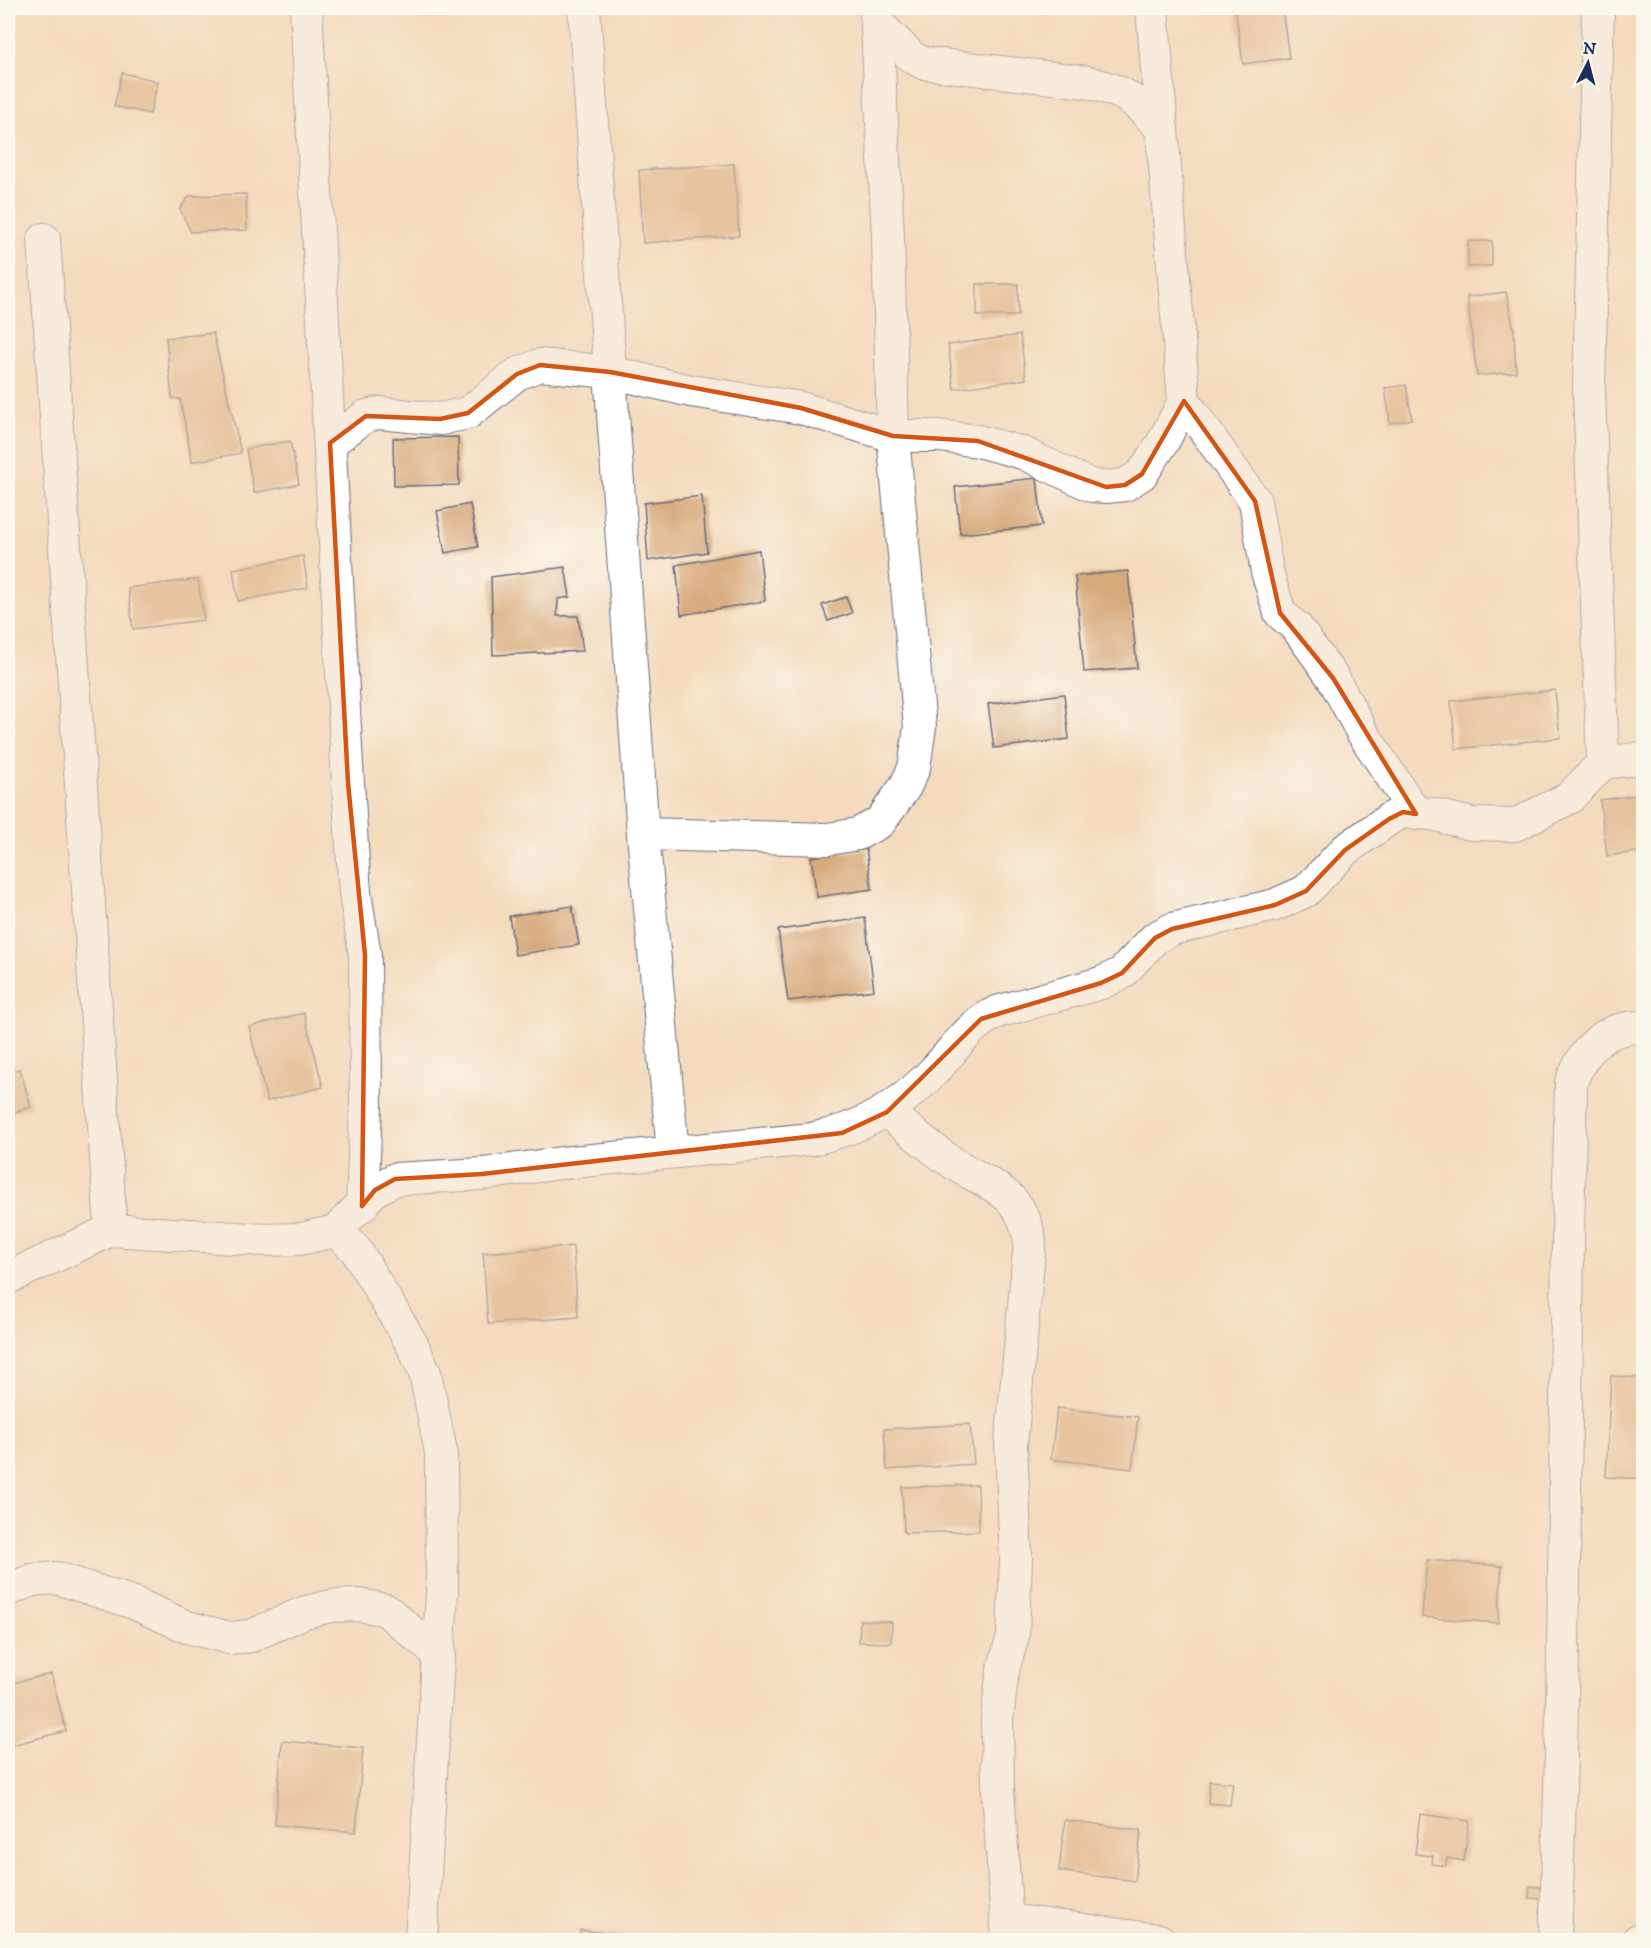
<svg xmlns="http://www.w3.org/2000/svg" width="1651" height="1948" font-family="'IM FELL DW Pica',serif">
<rect width="100%" height="100%" fill="#fbf7ec"/>
<filter id="ink" filterUnits="userSpaceOnUse"><feTurbulence type="fractalNoise" baseFrequency=".0167" numOctaves="2"/><feDisplacementMap in="SourceGraphic" scale="12" xChannelSelector="R" yChannelSelector="G"/><feConvolveMatrix kernelMatrix="1 2 1 2 8 2 1 2 1" color-interpolation-filters="sRGB"/></filter>
<filter id="wash" filterUnits="userSpaceOnUse"><feTurbulence type="fractalNoise" baseFrequency=".008" numOctaves="4" result="noise"/><feDisplacementMap in="SourceGraphic" scale="24" xChannelSelector="R" yChannelSelector="G"/><feGaussianBlur stdDeviation="1.35" result="paint"/><feColorMatrix in="noise" values="0 0 0 0 0 0 0 0 0 0 0 0 0 0 0 0 0 1.4 0 .05"/><feComposite in="paint" operator="in"/></filter>
<g filter="url(#wash)">
<rect width="100%" height="100%" fill="#f4dbbe"/>
<g id="blocks">
<g fill="#d8a97a">
<path d="M 1235,8 L 1282,8 L 1289,58 L 1243,64 Z"/>
<path d="M 122,73 L 158,81 L 150,114 L 114,106 Z"/>
<path d="M 734,164 L 739,236 L 643,243 L 639,170 Z"/>
<path d="M 246,194 L 247,230 L 191,232 L 180,209 L 189,196 Z"/>
<path d="M 1468,241 L 1492,241 L 1492,266 L 1468,267 Z"/>
<rect x="977" y="284" width="41" height="32"/>
<path d="M 1506,292 L 1514,331 L 1516,372 L 1477,376 L 1467,297 Z"/>
<path d="M 213,333 L 241,453 L 192,462 L 180,399 L 172,398 L 166,338 Z"/>
<path d="M 1020,335 L 1026,379 L 954,389 L 948,345 Z"/>
<path d="M 1406,385 L 1412,419 L 1390,423 L 1385,388 Z"/>
<path d="M 458,437 L 459,485 L 394,486 L 393,438 Z"/>
<path d="M 290,441 L 299,484 L 254,493 L 246,449 Z"/>
<path d="M 1037,478 L 1042,526 L 960,534 L 955,487 Z"/>
<path d="M 702,496 L 707,552 L 648,561 L 644,503 Z"/>
<path d="M 470,504 L 478,547 L 445,553 L 437,511 Z"/>
<path d="M 759,550 L 765,601 L 681,615 L 676,565 Z"/>
<path d="M 303,556 L 308,588 L 238,601 L 233,569 Z"/>
<path d="M 565,567 L 570,597 L 558,599 L 557,616 L 578,616 L 583,651 L 493,655 L 491,577 Z"/>
<path d="M 1128,571 L 1137,668 L 1084,672 L 1075,576 Z"/>
<path d="M 198,579 L 204,620 L 133,629 L 128,588 Z"/>
<path d="M 846,597 L 852,613 L 828,621 L 822,605 Z"/>
<path d="M 1555,690 L 1560,738 L 1456,749 L 1451,701 Z"/>
<path d="M 1064,694 L 1069,739 L 994,748 L 988,704 Z"/>
<path d="M 1644,794 L 1644,851 L 1607,856 L 1600,800 Z"/>
<path d="M 866,849 L 872,889 L 817,897 L 811,857 Z"/>
<path d="M 572,906 L 579,945 L 515,955 L 509,916 Z"/>
<path d="M 865,918 L 874,990 L 788,1001 L 778,930 Z"/>
<path d="M 304,1013 L 323,1087 L 267,1101 L 249,1027 Z"/>
<path d="M 20,1069 L 31,1107 L 8,1114 L 8,1072 Z"/>
<path d="M 573,1246 L 578,1317 L 488,1324 L 483,1253 Z"/>
<path d="M 1611,1376 L 1644,1378 L 1644,1479 L 1606,1477 Z"/>
<path d="M 1057,1408 L 1138,1417 L 1132,1469 L 1051,1459 Z"/>
<path d="M 970,1424 L 974,1464 L 887,1470 L 884,1429 Z"/>
<path d="M 978,1485 L 979,1531 L 904,1533 L 902,1487 Z"/>
<path d="M 1427,1560 L 1502,1566 L 1498,1623 L 1422,1617 Z"/>
<path d="M 860,1620 L 892,1622 L 891,1643 L 859,1642 Z"/>
<path d="M 51,1674 L 66,1731 L 8,1746 L 8,1684 Z"/>
<path d="M 282,1741 L 363,1748 L 356,1832 L 275,1825 Z"/>
<path d="M 1210,1781 L 1233,1783 L 1230,1805 L 1208,1803 Z"/>
<path d="M 1420,1814 L 1469,1821 L 1464,1861 L 1447,1858 L 1446,1866 L 1432,1864 L 1433,1856 L 1415,1854 Z"/>
<path d="M 1065,1820 L 1141,1830 L 1135,1881 L 1059,1871 Z"/>
<path d="M 1530,1886 L 1546,1888 L 1545,1899 L 1529,1898 Z"/>
<path d="M 580,1930 L 625,1935 L 625,1940 L 579,1940 Z"/>
</g>
</g>
</g>
<g filter="url(#ink)">
<use href="#blocks" fill-opacity="0" stroke="#676b80" stroke-width="1.5"/>
<g fill="none" stroke-linecap="round" stroke-linejoin="round">
<g stroke="#676b80" stroke-width="34">
<g id="street">
<path d="M 306,8 L 348,783 L 355,893 L 365,955 L 366,1106 L 362,1206"/>
<path d="M 584,8 L 643,834 L 673,1152"/>
<path d="M 1152,8 L 1184,401 L 1255,501 L 1267,572 L 1280,613 L 1297,628 L 1333,678 L 1362,732 L 1416,814"/>
<path d="M 1598,8 L 1589,390 L 1603,763"/>
<path d="M 878,24 L 912,57 L 923,63 L 1087,82 C 1129,93 1132,98 1162,129"/>
<path d="M 44,239 L 111,1230"/>
<path d="M 330,443 L 366,416 L 379,413 L 440,419 L 468,413 L 517,374 L 540,365 L 610,372 L 691,391 L 801,408 L 893,436 L 939,436 L 978,441 L 1023,453 L 1092,486 L 1106,487 L 1125,485 L 1142,474 L 1163,442 L 1184,401"/>
<path d="M 643,834 L 828,839 L 858,834 L 880,822 L 905,787 L 914,768 L 920,727 L 893,436 L 888,236 L 876,8"/>
<path d="M 887,1112 C 909,1129 930,1148 953,1163 C 991,1187 1022,1191 1030,1241 L 1011,1445 L 1016,1558 L 1013,1636 L 1003,1670 L 997,1719 L 998,1790 L 1008,1940"/>
<path d="M 336,1231 L 356,1250 L 412,1344 L 425,1373 L 441,1452 L 442,1593 L 421,1940"/>
<path d="M 8,1278 L 111,1230 L 265,1240 L 300,1239 L 336,1231 L 375,1190 L 395,1179 L 482,1174 L 561,1163 L 812,1139 C 859,1129 897,1109 931,1074 C 953,1052 967,1026 997,1012 L 1101,983 L 1122,973 L 1155,938 L 1172,929 L 1275,905 L 1306,891 L 1345,850 L 1389,819 L 1403,812 L 1432,814 L 1471,824 L 1515,825 L 1569,798 L 1603,763 L 1644,758"/>
<path d="M 8,1590 L 32,1580 L 57,1578 L 134,1603 L 187,1627 L 230,1638 L 251,1636 L 305,1612 L 331,1606 L 359,1605 L 386,1610 L 439,1655"/>
<path d="M 1009,1920 L 1159,1940"/>
<path d="M 1555,1940 C 1567,1654 1564,1368 1571,1082 C 1585,1048 1603,1026 1644,1027"/>
<path d="M 1638,1940 L 1644,1939"/>
</g>
</g>
<use href="#street" stroke="#fff" stroke-width="32"/>
</g>
</g>
<path d="M0 0H1651V1948H0ZM 540,365 L 610,372 L 801,408 L 893,436 L 978,441 L 1106,487 L 1125,485 L 1142,474 L 1184,401 L 1255,501 L 1280,613 L 1333,678 L 1416,814 L 1403,812 L 1389,819 L 1345,850 L 1306,891 L 1275,905 L 1172,929 L 1155,938 L 1122,973 L 1101,983 L 981,1019 L 887,1112 L 842,1133 L 482,1174 L 395,1179 L 375,1190 L 362,1206 L 365,955 L 348,783 L 330,443 L 366,416 L 440,419 L 468,413 L 517,374 Z" fill="#f4dbbe" fill-opacity=".55" fill-rule="evenodd"/>
<path fill="none" stroke="#d45514" stroke-width="4.5" stroke-linejoin="round" d="M 540,365 L 610,372 L 801,408 L 893,436 L 978,441 L 1106,487 L 1125,485 L 1142,474 L 1184,401 L 1255,501 L 1280,613 L 1333,678 L 1416,814 L 1403,812 L 1389,819 L 1345,850 L 1306,891 L 1275,905 L 1172,929 L 1155,938 L 1122,973 L 1101,983 L 981,1019 L 887,1112 L 842,1133 L 482,1174 L 395,1179 L 375,1190 L 362,1206 L 365,955 L 348,783 L 330,443 L 366,416 L 440,419 L 468,413 L 517,374 Z"/>
<rect width="1651" height="1948" fill="none" stroke="#fbf7ec" stroke-width="30"/>
<g transform="translate(1588 63) rotate(6)" stroke="#fbf7ec" stroke-width="4.5" paint-order="stroke">
<path d="M0-4.5L10 22L0 15L-10 22Z" fill="#1b2f5e"/>
<text y="-9" font-size="16" font-weight="bold" text-anchor="middle" fill="#1b2f5e">N</text>
</g>
</svg>
